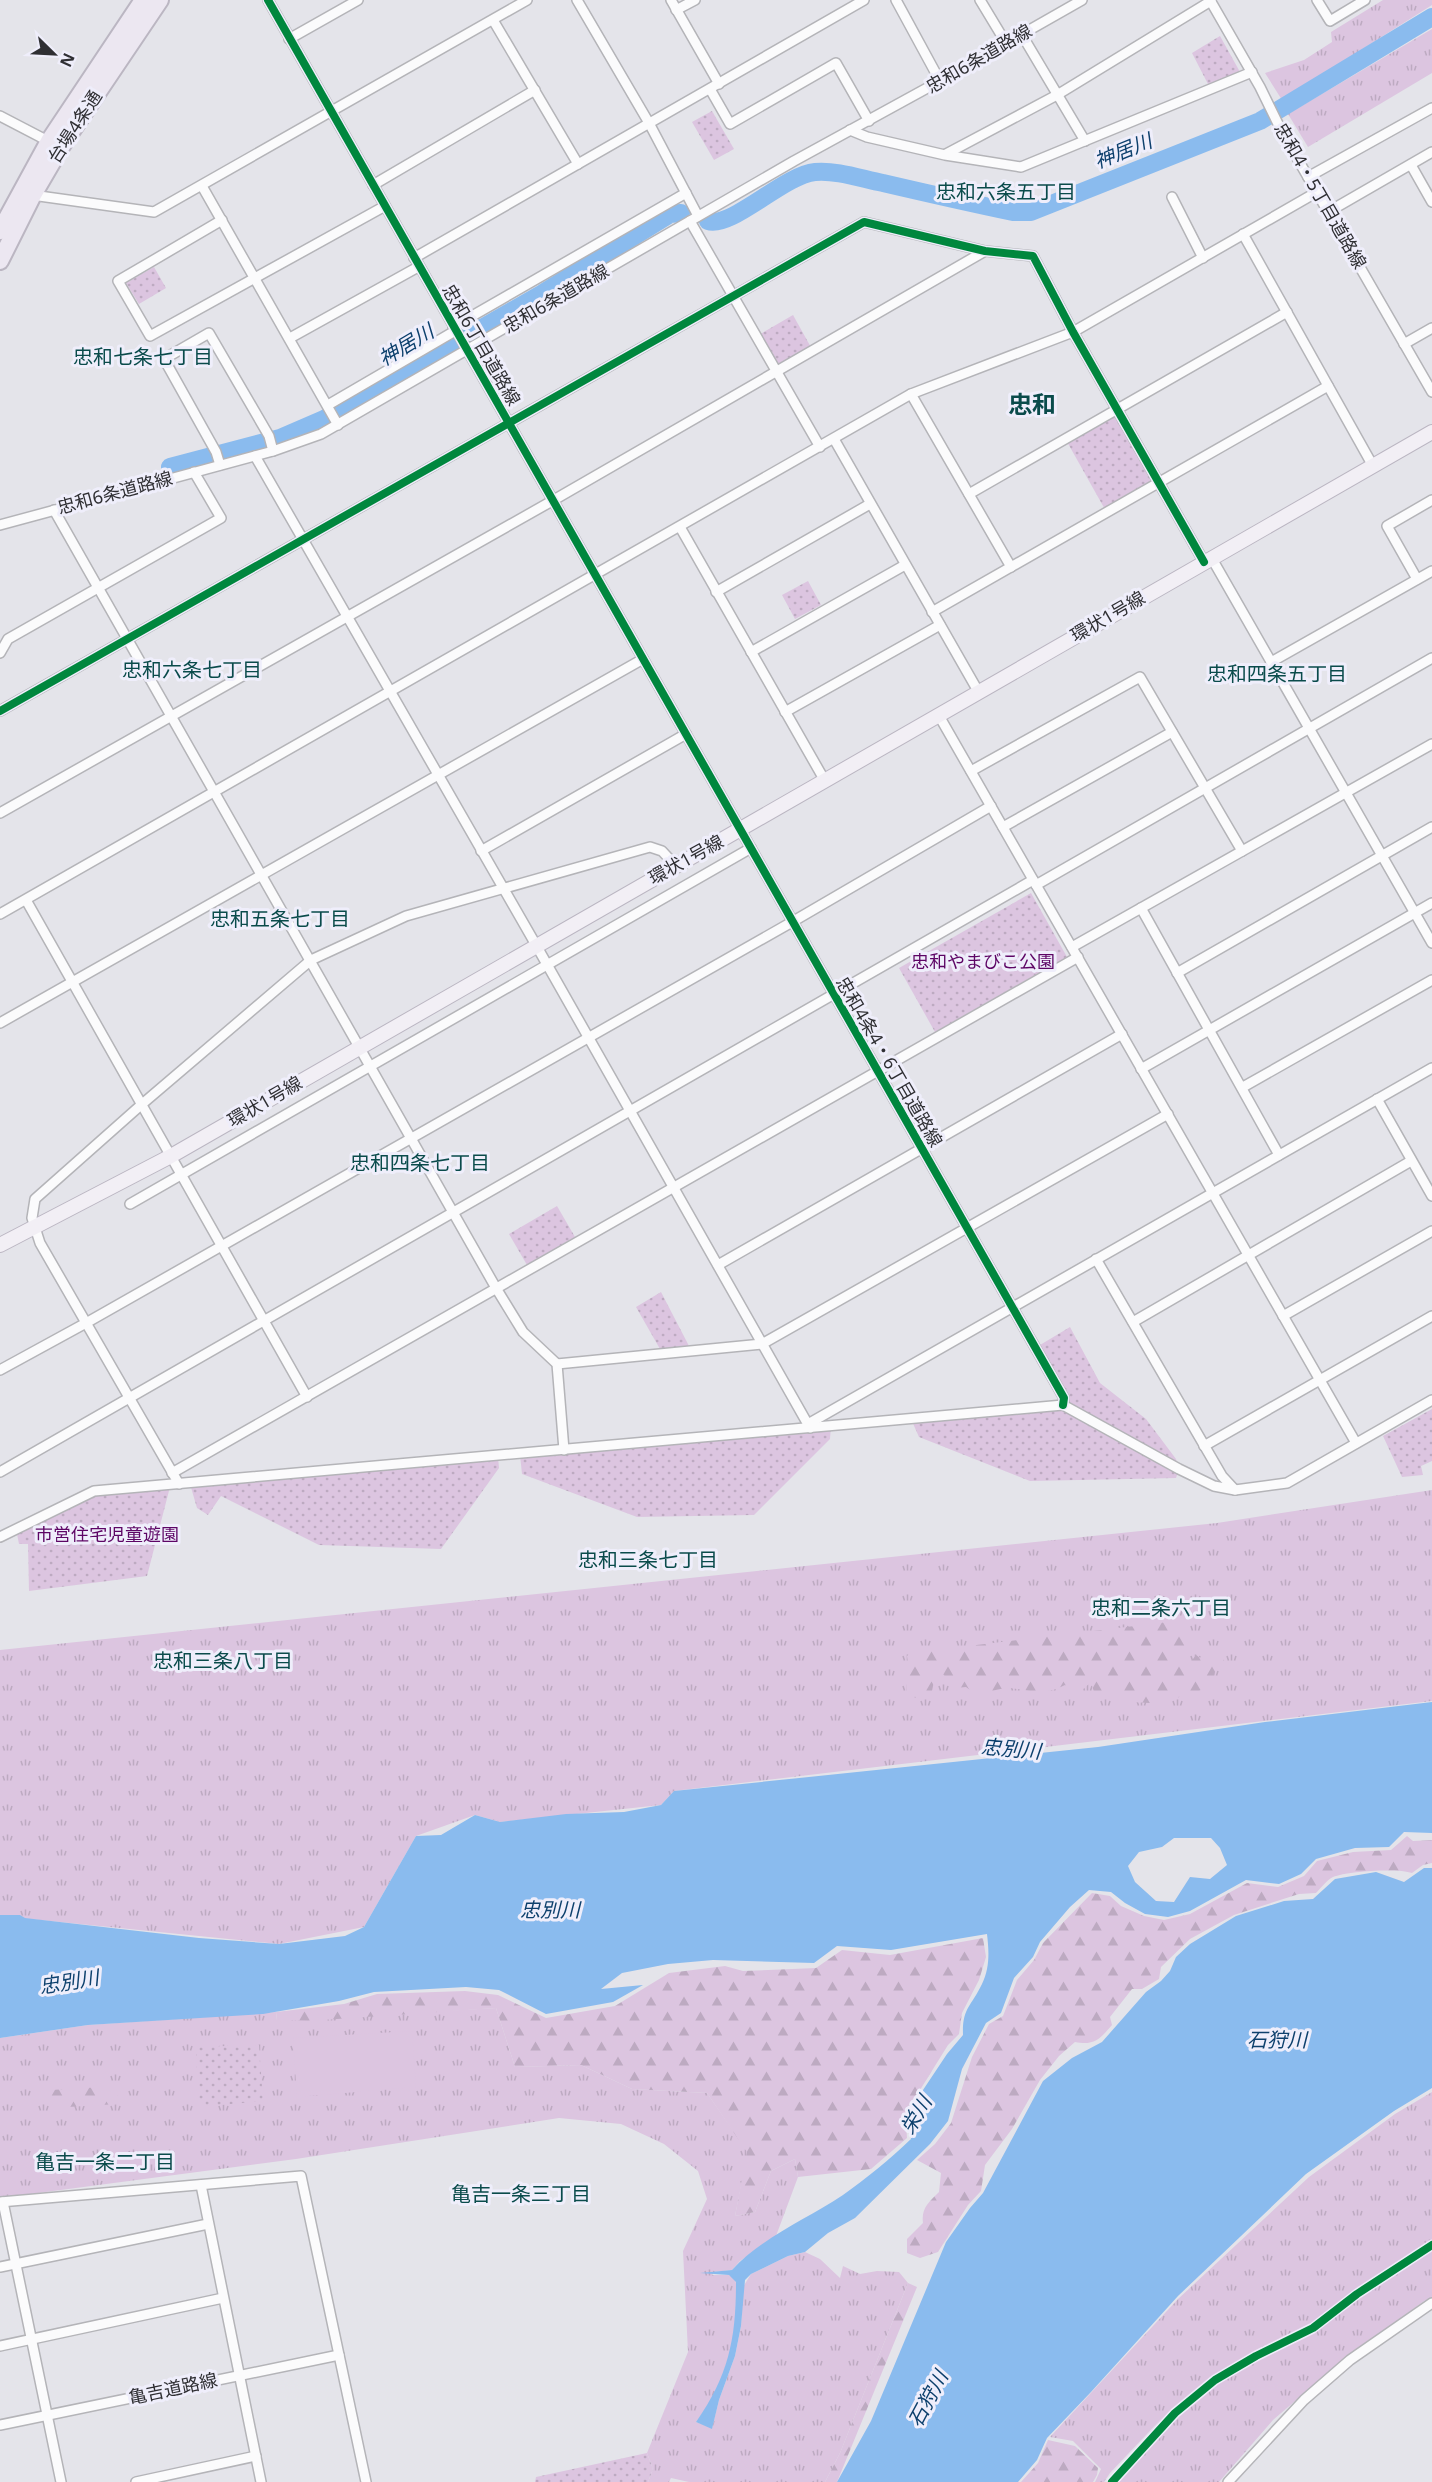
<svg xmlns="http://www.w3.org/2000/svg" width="1432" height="2482" font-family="'Noto Sans','Noto Sans JP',sans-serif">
<defs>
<pattern id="grass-tufts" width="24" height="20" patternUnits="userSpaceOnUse" patternTransform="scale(1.5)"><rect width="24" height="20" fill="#dcc5e0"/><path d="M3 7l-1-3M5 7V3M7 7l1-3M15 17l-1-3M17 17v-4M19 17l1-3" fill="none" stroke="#bdaac1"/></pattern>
<pattern id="forest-firs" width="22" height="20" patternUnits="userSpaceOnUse" patternTransform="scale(1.5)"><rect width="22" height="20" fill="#dcc5e0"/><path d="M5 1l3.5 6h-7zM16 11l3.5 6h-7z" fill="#bdaac1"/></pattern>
<pattern id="park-dots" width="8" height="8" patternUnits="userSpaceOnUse" patternTransform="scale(1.5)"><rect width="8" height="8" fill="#dcc5e0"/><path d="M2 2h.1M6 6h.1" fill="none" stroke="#bdaac1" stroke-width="1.8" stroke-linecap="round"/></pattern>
</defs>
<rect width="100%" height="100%" fill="#e4e4ea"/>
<g fill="url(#grass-tufts)">
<path d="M 1383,0 L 1432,0 L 1432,5 L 1282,100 L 1265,73 L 1304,60 L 1332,42 L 1331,32 Z"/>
<path d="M 1432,29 L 1432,73 L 1308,147 L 1288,114 Z"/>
<path d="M 1432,1490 L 1432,1701 L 674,1791 L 661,1805 L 500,1822 L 475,1815 L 416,1836 L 364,1927 L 279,1944 L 0,1916 L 0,1650 L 1217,1523 Z"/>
<path d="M 496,2008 L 515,2067 L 581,2065 L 632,2089 L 707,2093 L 748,2152 L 735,2216 L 755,2212 L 771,2171 L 795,2159 L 798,2177 L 776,2236 L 740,2261 L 732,2270 L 714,2272 L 712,2275 L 729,2275 L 735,2279 C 744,2310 728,2366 715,2395 C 710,2404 702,2413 696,2422 L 712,2428 L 719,2400 L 735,2356 L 741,2326 L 743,2287 L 751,2274 L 788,2256 L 805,2252 L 820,2259 L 840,2278 L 843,2266 L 860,2274 L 877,2271 L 899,2272 L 908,2283 L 840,2453 L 825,2482 L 689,2482 L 671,2478 L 669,2482 L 648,2482 L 653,2469 L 647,2453 L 688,2352 L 683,2251 L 707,2199 L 698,2171 L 664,2144 L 621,2124 L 559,2118 L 296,2159 L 0,2198 L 0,2038 L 88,2025 L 276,2012 L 277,2020 Z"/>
<path d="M 1432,2092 L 1432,2297 L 1424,2301 L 1338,2364 L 1273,2420 L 1219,2482 L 1107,2482 L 1164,2416 L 1110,2473 L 1104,2482 L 1095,2482 L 1101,2469 L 1073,2441 L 1050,2437 L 1178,2299 L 1309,2177 L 1395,2114 Z"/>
</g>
<g fill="url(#forest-firs)">
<path d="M 1176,1621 L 1192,1643 L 1182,1655 L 1190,1663 L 1196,1655 L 1205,1661 L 1218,1651 L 1225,1662 L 1215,1672 L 1212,1685 C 1198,1694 1181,1692 1169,1704 L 1131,1702 L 1122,1691 L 1106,1694 L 1094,1692 L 1091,1682 L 1080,1692 L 1065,1685 C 1043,1696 1033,1691 1010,1688 C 1001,1687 987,1693 978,1696 L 966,1687 L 955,1688 L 942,1673 L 935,1676 L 932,1691 L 919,1699 L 908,1695 C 904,1681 910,1670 907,1656 L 910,1653 Z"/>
<path d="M 1407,1836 L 1413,1841 L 1432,1840 L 1432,1863 L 1423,1865 L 1412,1873 C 1398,1868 1348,1871 1333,1877 C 1327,1880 1321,1888 1316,1893 L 1299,1894 L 1234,1915 L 1190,1939 L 1161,1967 L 1159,1979 L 1142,1989 L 1132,1989 L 1110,2017 L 1112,2025 C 1100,2039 1094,2046 1075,2042 L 1059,2056 L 1040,2080 L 1012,2129 L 985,2165 L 981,2191 L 968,2205 L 938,2252 L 920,2258 L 907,2253 L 907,2239 L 923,2223 C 921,2208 929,2202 939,2192 L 941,2173 L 917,2160 L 935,2144 L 951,2123 L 972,2057 L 989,2024 L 1003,2016 L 1017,1980 L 1034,1960 L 1043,1943 L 1092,1893 L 1110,1896 L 1121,1906 L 1144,1916 L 1164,1920 L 1190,1914 L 1247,1883 L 1278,1887 L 1304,1876 L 1317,1861 L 1353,1852 L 1391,1850 Z"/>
<path d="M 983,1938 L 986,1957 L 979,1980 L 962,2013 L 959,2034 L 948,2045 L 920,2090 L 912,2114 L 906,2123 L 907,2138 L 871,2169 L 798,2177 L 795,2159 L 771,2171 L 755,2212 L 735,2216 L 747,2152 L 707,2093 L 632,2089 L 581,2065 L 515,2067 L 496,2008 L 308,2021 L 277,2020 L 276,2012 L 344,2004 L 377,1994 L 465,1991 L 498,1995 L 546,2018 L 615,2006 L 669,1973 L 725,1966 L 743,1971 L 816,1968 L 842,1950 L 890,1955 Z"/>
<path d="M 118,2086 L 118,2104 L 51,2108 L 51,2090 Z"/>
<path d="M 908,2283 L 917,2287 L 837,2482 L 825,2482 L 840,2453 Z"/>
<path d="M 1048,2440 L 1075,2446 L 1098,2468 L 1097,2475 L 1093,2482 L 1021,2482 L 1038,2463 Z"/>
</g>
<g fill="url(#park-dots)">
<path d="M 1220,36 L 1240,72 L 1209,86 L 1192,53 Z"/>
<path d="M 712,111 L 734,149 L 714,160 L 692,122 Z"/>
<path d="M 154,267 L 166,288 L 139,304 L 126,283 Z"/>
<path d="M 793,315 L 813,351 L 778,372 L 757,336 Z"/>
<path d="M 1117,410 L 1158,483 L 1107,513 L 1066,440 Z"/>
<path d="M 808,581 L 821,605 L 795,619 L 782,595 Z"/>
<path d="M 1031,893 L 1067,957 L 935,1032 L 899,968 Z"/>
<path d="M 557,1206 L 575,1237 L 527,1265 L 509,1234 Z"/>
<path d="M 661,1292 L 689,1346 L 660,1349 L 636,1307 Z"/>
<path d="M 1070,1327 L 1100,1383 L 1146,1419 L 1176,1459 L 1179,1469 L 1176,1478 L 1030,1481 L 919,1437 L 911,1419 L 1063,1405 L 1035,1348 Z"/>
<path d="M 1432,1409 L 1432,1461 L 1421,1466 L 1423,1475 L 1402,1477 L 1383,1436 Z"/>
<path d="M 831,1425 L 830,1439 L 754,1515 L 637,1517 L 522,1474 L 520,1455 Z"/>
<path d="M 498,1457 L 499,1468 L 441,1549 L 319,1545 L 221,1496 L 208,1515 L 197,1508 L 190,1484 Z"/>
<path d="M 171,1483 L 147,1576 L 29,1591 L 28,1544 L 19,1544 L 16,1529 L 94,1491 Z"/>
<path d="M 259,2045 L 263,2101 L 198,2107 L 196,2047 Z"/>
<path d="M 647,2453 L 653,2469 L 648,2482 L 535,2482 L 536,2477 Z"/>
</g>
<path fill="#dcc5e0" d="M 412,2031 L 416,2087 L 297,2097 L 293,2038 Z"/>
<g fill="#8abbee" fill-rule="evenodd">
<path d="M 1432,1702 L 1432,1833 L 1404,1832 L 1389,1847 L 1355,1848 L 1316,1859 L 1301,1874 L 1279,1884 L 1246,1880 L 1190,1911 L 1168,1917 L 1145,1914 L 1125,1903 L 1111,1892 L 1089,1890 L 1070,1907 L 1040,1942 L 1033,1957 L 1014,1978 L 1001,2013 L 986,2023 L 962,2069 L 948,2121 L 930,2144 L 855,2218 L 828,2233 L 805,2252 L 788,2256 L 751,2274 L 745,2280 L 741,2326 L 735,2356 L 719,2400 L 712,2429 L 696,2422 C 729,2375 736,2338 736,2282 L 729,2275 L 700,2273 L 732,2270 C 761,2238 807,2219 843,2195 C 867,2178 889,2160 911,2139 L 909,2122 L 916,2117 L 923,2090 L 947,2054 L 963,2035 C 962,2008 971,2007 982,1984 C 990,1968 989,1951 987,1934 L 891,1950 L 837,1946 L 814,1963 L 713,1960 L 668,1964 L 622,1973 L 601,1989 L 643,1985 L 613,2002 L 546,2014 L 499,1990 L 466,1987 L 374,1992 L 339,2001 L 263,2014 L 88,2025 L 0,2038 L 0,1915 L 20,1915 L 25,1918 L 199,1938 L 279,1944 L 345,1936 L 364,1927 L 416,1836 L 441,1835 L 475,1815 L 500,1822 L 566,1814 L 624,1812 L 661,1805 L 674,1791 L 1098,1747 L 1265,1722 ZM 1174,1838 L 1211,1838 L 1220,1848 L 1227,1865 L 1210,1879 L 1190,1877 L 1174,1902 L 1156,1901 L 1135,1882 L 1128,1866 L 1139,1852 L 1162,1847 Z"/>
<path d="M 1424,1868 L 1432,1868 L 1432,2088 L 1394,2111 L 1306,2174 L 1178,2296 L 1091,2392 L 1047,2438 L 1037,2460 L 1018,2482 L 837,2482 L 871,2421 L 946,2242 L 970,2208 L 983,2193 L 1043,2081 L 1072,2058 L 1102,2042 L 1146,1992 L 1161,1981 L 1170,1971 L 1176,1957 L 1190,1944 L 1236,1916 L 1284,1901 L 1313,1899 L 1335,1879 L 1376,1872 L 1404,1882 Z"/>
</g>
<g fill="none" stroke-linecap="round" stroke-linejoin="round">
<g stroke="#8abbee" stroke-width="18">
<path d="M 708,221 C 731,229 784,175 815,172 C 837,170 862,179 883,183 C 926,193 970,203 1013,212 L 1031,212 L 1260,121 L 1432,17"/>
<path d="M 170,467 L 280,438 L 324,419 L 543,293 L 670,214 L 681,213"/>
</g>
<g stroke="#b4b4b8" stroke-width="12">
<g id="street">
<path d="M 268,0 L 1064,1398 L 1063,1405"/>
<path d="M 577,0 L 649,123 L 698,216"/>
<path d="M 671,0 L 719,84"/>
<path d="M 896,0 L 940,81"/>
<path d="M 980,0 L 1006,43"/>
<path d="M 1210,0 L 1260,87 L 1282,132 L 1432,392"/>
<path d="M 1317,0 L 1330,21 L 1365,0"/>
<path d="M 676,10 L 695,0"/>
<path d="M 493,20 L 578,164"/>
<path d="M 1022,35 L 1085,141"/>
<path d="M 289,39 L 358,0"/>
<path d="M 710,89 L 730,124 L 836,63 L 869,121"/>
<path d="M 0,116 L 50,142"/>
<path d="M 850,130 L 867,137 L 945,155 L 1021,167 L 1252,72"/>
<path d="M 946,154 L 1057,95 L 1211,1"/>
<path d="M 1411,165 L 1432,202"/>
<path d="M 1308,177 L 1432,108"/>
<path d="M 373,185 L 535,90"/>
<path d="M 202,186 L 338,425"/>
<path d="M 32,195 L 154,212 L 527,0"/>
<path d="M 1172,197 L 1203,258"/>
<path d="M 1328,212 L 1432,152"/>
<path d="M 222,220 L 118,281 L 150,336 L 385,206"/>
<path d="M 690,221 L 820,447"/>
<path d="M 1243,234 L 1373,466"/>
<path d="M 414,258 L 864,0"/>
<path d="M 453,327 L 686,193"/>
<path d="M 290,338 L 418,267"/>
<path d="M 1404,344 L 1432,328"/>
<path d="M 911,394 L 1011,567"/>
<path d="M 328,405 L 455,331"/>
<path d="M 834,439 L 978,691"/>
<path d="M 255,456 L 536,945 L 810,1428"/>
<path d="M 220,465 L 216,452 L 164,359 L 209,333 L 269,436 L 273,451"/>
<path d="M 969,494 L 1287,312"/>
<path d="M 54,510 L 496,1288 L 523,1332 L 557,1364 L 564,1450"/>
<path d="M 0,525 L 273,451 L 321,434 L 794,161 L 940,81 L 1082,0"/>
<path d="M 680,527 L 825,781"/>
<path d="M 1211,557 L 1432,943"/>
<path d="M 1417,579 L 1387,526 L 1432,500"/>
<path d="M 716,592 L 870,504"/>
<path d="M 932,612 L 1328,386"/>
<path d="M 751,652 L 905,565"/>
<path d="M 0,653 L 8,639 L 221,518 L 194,472"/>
<path d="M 1271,662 L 1432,571"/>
<path d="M 0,711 L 864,222 L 985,251 L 1033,256 L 1073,332 L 1204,562"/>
<path d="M 785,712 L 940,625"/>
<path d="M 938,714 L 1356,1443"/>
<path d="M 971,771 L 1140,677 L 1242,851"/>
<path d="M 0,813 L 552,501 L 985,251"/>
<path d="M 1003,827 L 1172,732"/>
<path d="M 481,851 L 686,734"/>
<path d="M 1036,885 L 1432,658"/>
<path d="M 26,900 L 307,1397"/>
<path d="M 1141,908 L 1279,1155"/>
<path d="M 0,914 L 911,394 L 1073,332 L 1317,192"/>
<path d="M 1072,947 L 1432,744"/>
<path d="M 1177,973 L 1432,827"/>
<path d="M 0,1023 L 643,659"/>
<path d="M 1141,1069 L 1432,903"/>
<path d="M 1243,1087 L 1432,980"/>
<path d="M 1377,1099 L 1432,1196"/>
<path d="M 130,1204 L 751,848"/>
<path d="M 1096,1259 L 1222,1476 L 1235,1490"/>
<path d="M 718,1265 L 1122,1034"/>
<path d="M 1283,1316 L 1432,1231"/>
<path d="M 1133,1322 L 1411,1161"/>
<path d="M 557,1364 L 762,1344 L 1168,1114"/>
<path d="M 0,1370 L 86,1323 L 792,922 L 991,806"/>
<path d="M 808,1424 L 1432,1068"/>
<path d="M 1204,1446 L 1432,1316"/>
<path d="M 0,1472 L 1033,880"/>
<path d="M 172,1473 L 1078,957"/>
<path d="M 179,1484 L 40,1243 L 32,1218 L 35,1199 L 141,1105 L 311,960 L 406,916 L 650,847 L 662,851 L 675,865"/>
<path d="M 0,1537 L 94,1491 L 1063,1405 L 1179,1469 L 1214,1486 L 1235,1490 L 1287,1483 L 1432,1400"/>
<path d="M 201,2185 L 261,2482"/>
<path d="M 0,2202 L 301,2176 L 366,2482"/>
<path d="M 3,2202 L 61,2482"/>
<path d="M 0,2267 L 208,2224"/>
<path d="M 0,2346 L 223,2298"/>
<path d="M 0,2425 L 339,2355"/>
<path d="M 136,2482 L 256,2456"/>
<path d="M 1228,2482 L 1304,2400 L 1350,2360 L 1432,2303"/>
</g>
</g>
<g stroke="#bbb6c2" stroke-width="16">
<path id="primary" d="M 0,1245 L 171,1156 L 1432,432"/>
</g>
<g stroke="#bbb6c2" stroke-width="20">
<g id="highway">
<path d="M 0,231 L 49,141 L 143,0"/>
<path d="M 0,261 L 33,195 L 61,147 L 160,0"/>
</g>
</g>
<use href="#street" stroke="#fbfbfc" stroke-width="9"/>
<use href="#primary" stroke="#f2eff5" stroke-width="14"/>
<use href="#highway" stroke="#ece7f1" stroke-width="16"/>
<g stroke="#efeefb" stroke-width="11">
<g id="cycleway">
<path d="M 268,0 L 1064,1398 L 1063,1405"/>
<path d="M 0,711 L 864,222 L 985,251 L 1033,256 L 1073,332 L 1204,562"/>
<path d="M 1112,2482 L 1175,2413 L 1215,2380 L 1256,2356 L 1313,2328 L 1357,2294 L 1432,2245"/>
</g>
</g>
<use href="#cycleway" stroke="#00873e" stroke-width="8"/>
</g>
<g text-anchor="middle" stroke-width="6" stroke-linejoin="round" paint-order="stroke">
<g font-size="18" fill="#2f2f33" stroke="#efeefb">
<text transform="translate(979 59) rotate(-30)" y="6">忠和6条道路線</text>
<text transform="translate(75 127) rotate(-57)" y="6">台場4条通</text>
<text transform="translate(1320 196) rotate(60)" y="6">忠和4・5丁目道路線</text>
<text transform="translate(556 299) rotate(-30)" y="6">忠和6条道路線</text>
<text transform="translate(481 345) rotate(60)" y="6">忠和6丁目道路線</text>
<text transform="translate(115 493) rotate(-15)" y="6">忠和6条道路線</text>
<text transform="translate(1108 617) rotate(-30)" y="6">環状1号線</text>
<text transform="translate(686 860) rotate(-29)" y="6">環状1号線</text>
<text transform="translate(889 1062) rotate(60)" y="6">忠和4条4・6丁目道路線</text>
<text transform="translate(265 1102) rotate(-30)" y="6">環状1号線</text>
<text transform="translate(173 2389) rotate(-12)" y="6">亀吉道路線</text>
</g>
<g font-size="18" fill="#5d0565" stroke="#efeefb">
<text x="983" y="968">忠和やまびこ公園</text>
<text x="107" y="1541">市営住宅児童遊園</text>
</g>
<g font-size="20" font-style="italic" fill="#0d406d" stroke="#efeefb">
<text transform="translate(1123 151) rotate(-22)" y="7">神居川</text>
<text transform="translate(406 345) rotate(-31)" y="7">神居川</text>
<text transform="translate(1011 1749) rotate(5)" y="7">忠別川</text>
<text x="550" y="1917">忠別川</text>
<text transform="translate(69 1982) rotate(-9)" y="7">忠別川</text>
<text x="1277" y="2047">石狩川</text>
<text transform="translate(916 2115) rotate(-59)" y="7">栄川</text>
<text transform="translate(928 2399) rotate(-62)" y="7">石狩川</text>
</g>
<g font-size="20" fill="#0a4b4b" stroke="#efeefb">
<text x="1006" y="199">忠和六条五丁目</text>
<text x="143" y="364">忠和七条七丁目</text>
<text x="192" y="677">忠和六条七丁目</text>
<text x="1277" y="681">忠和四条五丁目</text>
<text x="280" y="926">忠和五条七丁目</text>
<text x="420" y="1170">忠和四条七丁目</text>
<text x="648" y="1567">忠和三条七丁目</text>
<text x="1161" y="1615">忠和二条六丁目</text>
<text x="223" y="1668">忠和三条八丁目</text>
<text x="105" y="2169">亀吉一条二丁目</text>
<text x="521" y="2201">亀吉一条三丁目</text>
</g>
<g font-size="24" font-weight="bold" fill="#0a4b4b" stroke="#efeefb">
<text x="1032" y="413">忠和</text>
</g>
</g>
<g transform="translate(54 54) rotate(114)" stroke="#efeefb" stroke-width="4.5" paint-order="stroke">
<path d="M0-4.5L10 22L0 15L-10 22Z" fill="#2f2f33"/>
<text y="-9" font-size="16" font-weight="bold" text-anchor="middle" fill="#2f2f33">N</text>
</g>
</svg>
